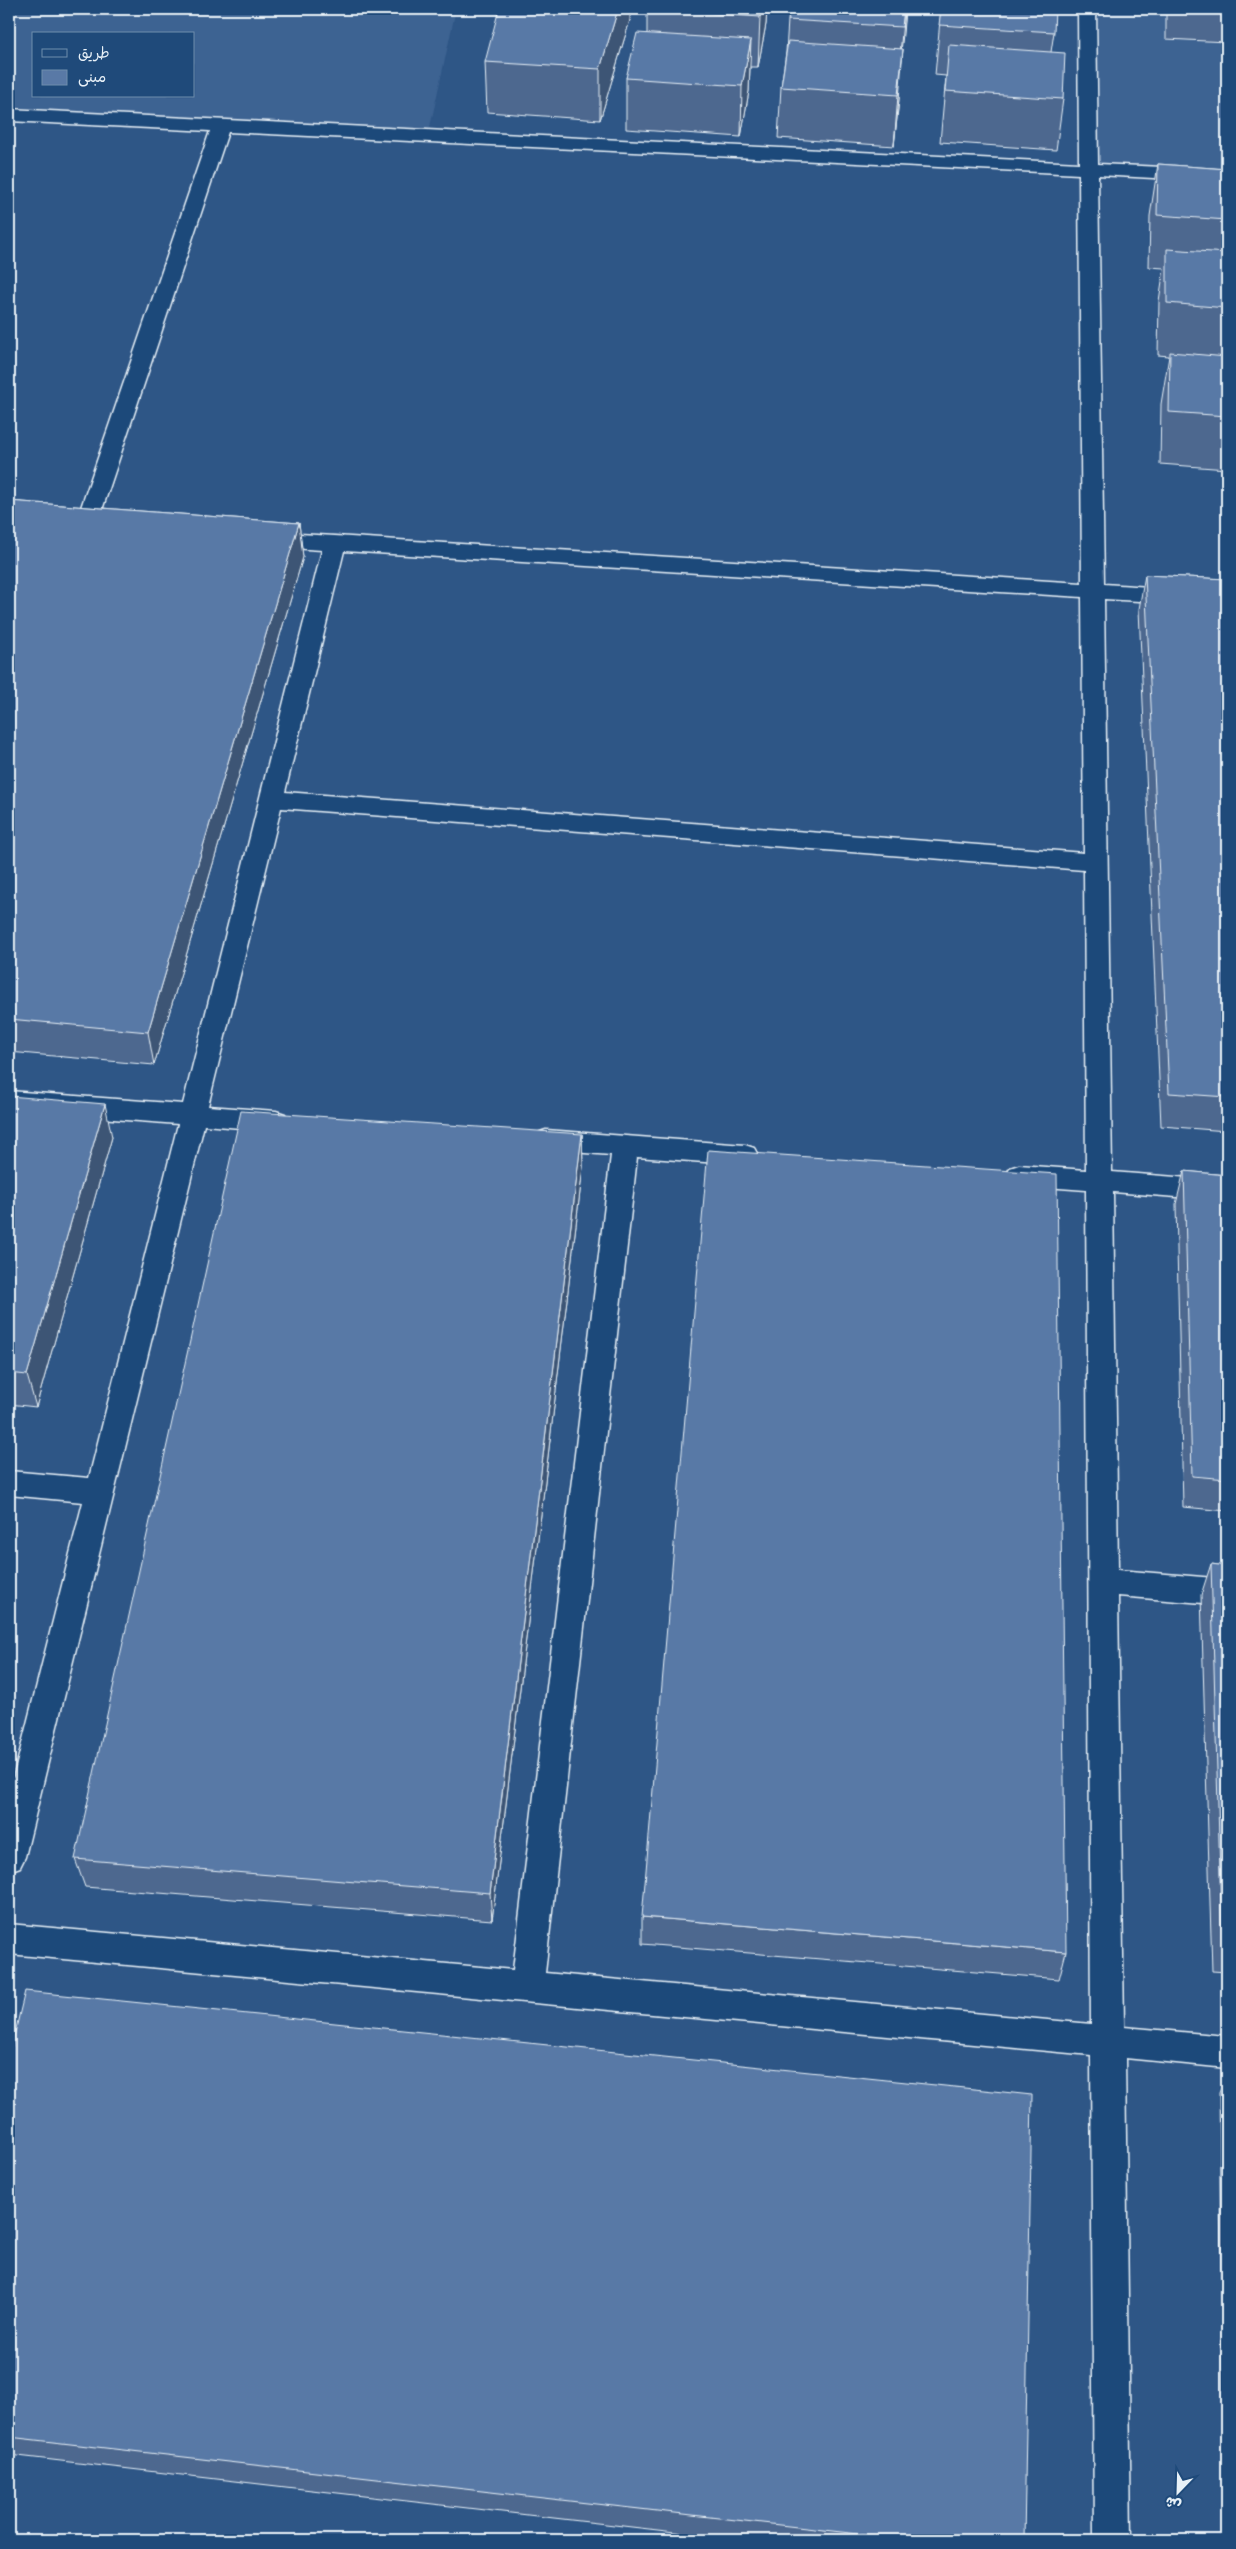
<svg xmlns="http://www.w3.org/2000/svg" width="1236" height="2549" font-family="'Comic Neue','Playpen Sans Arabic',sans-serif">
<rect width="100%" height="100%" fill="#2e5686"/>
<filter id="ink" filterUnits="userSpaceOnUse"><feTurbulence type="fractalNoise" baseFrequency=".02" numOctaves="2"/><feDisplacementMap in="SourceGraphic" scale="10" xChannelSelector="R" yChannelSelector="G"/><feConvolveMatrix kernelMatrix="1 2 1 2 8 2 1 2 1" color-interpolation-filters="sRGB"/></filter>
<g filter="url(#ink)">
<g fill="#3e6392" fill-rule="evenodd">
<path d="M 9,9 L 456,9 L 428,136 L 9,107 ZM 34,34 L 194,34 L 194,96 L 34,96 Z"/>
<path d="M 1087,9 L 1227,9 L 1227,176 L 1089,169 Z"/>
</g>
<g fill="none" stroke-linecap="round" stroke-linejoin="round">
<g stroke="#e8f1f8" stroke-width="3">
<path id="minor" d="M 1078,9 L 1096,9 L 1098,164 L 1227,170 L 1227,182 L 1098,175 L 1104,584 L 1227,592 L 1227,606 L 1104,599 L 1112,1172 L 1227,1181 L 1227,1201 L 1113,1192 L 1118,1570 L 1227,1579 L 1227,1605 L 1118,1596 L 1124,2027 L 1227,2036 L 1227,2068 L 1125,2058 L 1131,2540 L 1094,2540 L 1091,2055 L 9,1954 L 9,1924 L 513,1970 L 611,1155 L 546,1150 L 537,1147 L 533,1140 L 537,1133 L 546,1130 L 745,1145 L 754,1148 L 758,1155 L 754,1162 L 745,1165 L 637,1157 L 545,1973 L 1091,2024 L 1086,1190 L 1019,1185 L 1010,1182 L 1006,1175 L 1010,1168 L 1019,1165 L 1086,1170 L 1084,870 L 281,808 L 208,1106 L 276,1111 L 285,1114 L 289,1121 L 285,1128 L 276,1131 L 204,1125 L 25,1857 L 20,1867 L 9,1871 L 9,1795 L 83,1502 L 9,1495 L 9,1471 L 89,1478 L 178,1124 L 9,1111 L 9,1091 L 183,1104 L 322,550 L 263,546 L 255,544 L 252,539 L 255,534 L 263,532 L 335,536 L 1082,583 L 1079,174 L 228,132 L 96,528 L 93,533 L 85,535 L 77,533 L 74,528 L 210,131 L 9,121 L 9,109 L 1079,163 ZM 344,551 L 1082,597 L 1084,853 L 285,792 Z"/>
</g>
<use href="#minor" fill="#1f4a7a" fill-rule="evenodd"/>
</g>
<g fill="#4d688f" stroke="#e8f1f8">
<path d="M 647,9 L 767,9 L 766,24 L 758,67 L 750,67 L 749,91 L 741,137 L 626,129 L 626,78 L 647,33 Z"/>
<path d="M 905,9 L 901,49 L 899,99 L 894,146 L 778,138 L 781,87 L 786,52 L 788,20 Z"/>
<path d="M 941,9 L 1054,32 L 1051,52 L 1063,99 L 1056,150 L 940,142 L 946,76 L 935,75 Z"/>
<path d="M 1166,9 L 1227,9 L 1227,42 L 1166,39 Z"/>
<path d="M 630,20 L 600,120 L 487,112 L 485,62 Z"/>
<path d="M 1158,164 L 1227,169 L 1227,469 L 1160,464 L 1161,404 L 1169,356 L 1158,355 L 1159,301 L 1164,268 L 1149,267 L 1150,216 Z"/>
<path d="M 9,501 L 299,523 L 303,557 L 154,1065 L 9,1052 Z"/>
<path d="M 1145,575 L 1227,579 L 1227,1131 L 1161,1126 L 1139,609 Z"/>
<path d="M 9,1096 L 112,1137 L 36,1407 L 9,1404 Z"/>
<path d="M 582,1134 L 583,1167 L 492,1920 L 85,1887 L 75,1859 Z"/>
<path d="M 1184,1171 L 1227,1175 L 1227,1511 L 1183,1507 L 1176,1204 Z"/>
<path d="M 1211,1564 L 1227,1566 L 1227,1972 L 1212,1971 L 1201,1595 Z"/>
<path d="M 642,1917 L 1066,1952 L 1059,1979 L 642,1944 Z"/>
<path d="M 9,2058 L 1024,2540 L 744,2540 L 9,2455 Z"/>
<path d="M 1227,2073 L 1227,2540 L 1224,2540 L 1219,2093 Z"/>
</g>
<g fill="#3e5574" stroke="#e8f1f8">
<path d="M 618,9 L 630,9 L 630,20 L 600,120 L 600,69 Z"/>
<path d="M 762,9 L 767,9 L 766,24 L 758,67 L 760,17 Z"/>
<path d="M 904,9 L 905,9 L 903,34 L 898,78 Z"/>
<path d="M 751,40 L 749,91 L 741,137 L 742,86 Z"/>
<path d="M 903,49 L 899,99 L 894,146 L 898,95 Z"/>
<path d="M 299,523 L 303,557 L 154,1065 L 148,1032 Z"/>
<path d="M 105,1104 L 112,1137 L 36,1407 L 27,1375 Z"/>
<path d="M 582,1134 L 583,1167 L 492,1920 L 490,1893 Z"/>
</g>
<g fill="#5979a6" stroke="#e8f1f8">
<path d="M 499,9 L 618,9 L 600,69 L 485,62 Z"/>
<path d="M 647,9 L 762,9 L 760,17 Z"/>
<path d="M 790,9 L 904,9 L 902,27 L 788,20 Z"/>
<path d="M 941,9 L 1055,9 L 1054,32 L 939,25 Z"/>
<path d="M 637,33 L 751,40 L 742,86 L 626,78 Z"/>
<path d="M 788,41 L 903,49 L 898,95 L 781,87 Z"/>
<path d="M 949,45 L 1065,53 L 1063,99 L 945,91 Z"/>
<path d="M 1158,164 L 1227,169 L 1227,220 L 1157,215 Z"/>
<path d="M 1167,249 L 1227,253 L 1227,308 L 1167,303 Z"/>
<path d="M 1170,352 L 1227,357 L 1227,416 L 1169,412 Z"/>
<path d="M 9,501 L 299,523 L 148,1032 L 9,1019 Z"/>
<path d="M 1145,575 L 1227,579 L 1227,1097 L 1169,1093 Z"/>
<path d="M 9,1096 L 105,1104 L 27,1375 L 9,1373 Z"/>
<path d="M 241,1111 L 582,1134 L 490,1893 L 75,1859 Z"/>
<path d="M 708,1150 L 1057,1174 L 1066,1952 L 642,1917 Z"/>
<path d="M 1184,1171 L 1227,1175 L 1227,1479 L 1192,1476 Z"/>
<path d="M 1211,1564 L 1227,1566 L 1227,1945 L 1222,1944 Z"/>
<path d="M 25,1991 L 1032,2095 L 1024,2540 L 911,2540 L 9,2437 L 9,2058 Z"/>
</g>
</g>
<rect width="1236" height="2549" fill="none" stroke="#1f4a7a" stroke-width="30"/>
<rect x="15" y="15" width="1206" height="2519" fill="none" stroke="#e8f1f8" stroke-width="2" filter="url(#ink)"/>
<rect x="32" y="32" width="162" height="65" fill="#1f4a7a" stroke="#6f8dac"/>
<rect x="42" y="49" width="25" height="8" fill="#1f4a7a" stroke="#6f8dac"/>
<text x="78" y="58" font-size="15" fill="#e8f1f8">طريق</text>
<rect x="42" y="70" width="25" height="15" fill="#5979a6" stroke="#6f8dac"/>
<text x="78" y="82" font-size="15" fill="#e8f1f8">مبنى</text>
<g transform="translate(1178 2492) rotate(203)" stroke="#1f4a7a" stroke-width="4" paint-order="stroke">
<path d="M0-4L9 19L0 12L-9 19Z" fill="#e8f1f8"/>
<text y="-8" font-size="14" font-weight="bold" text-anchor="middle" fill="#e8f1f8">ش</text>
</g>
</svg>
